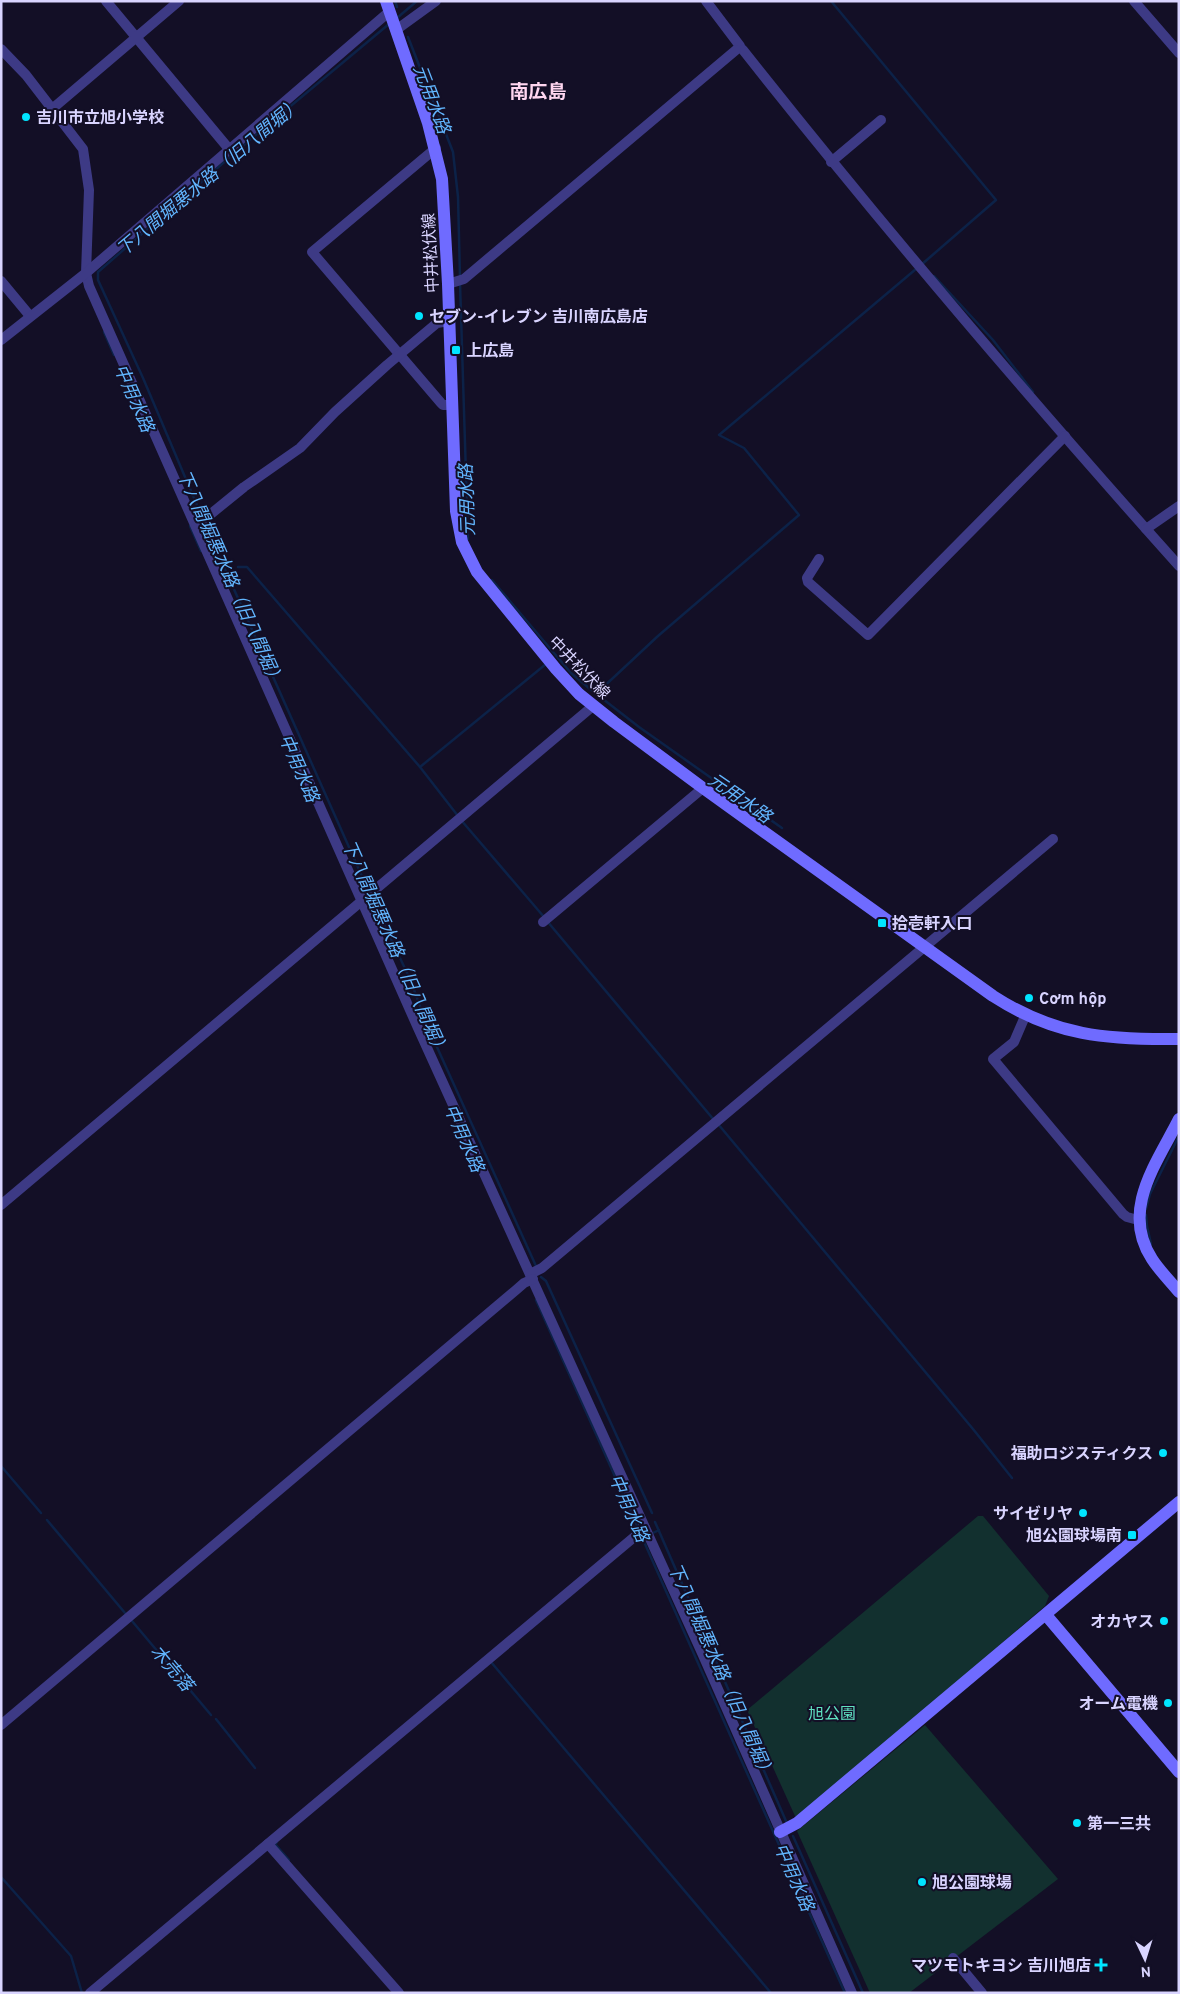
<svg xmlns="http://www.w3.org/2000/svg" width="1180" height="1994" font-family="Overpass,'Noto Sans JP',sans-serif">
<rect width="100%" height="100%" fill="#130f26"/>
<g fill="#12302f">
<path d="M 978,1516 L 983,1516 L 1049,1596 L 1045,1606 L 800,1816 L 795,1816 L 747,1710 Z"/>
<path d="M 925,1725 L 1058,1879 L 909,1993 L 870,1993 L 797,1831 Z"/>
</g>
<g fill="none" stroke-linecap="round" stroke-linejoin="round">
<g stroke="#0c2248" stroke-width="2.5">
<path d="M 395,1 L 397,7"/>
<path d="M 831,1 L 996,200 L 921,265"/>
<path d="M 397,18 L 417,1"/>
<path d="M 408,37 L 453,152 L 458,197 L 460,277"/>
<path d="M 934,276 L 993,340 L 1033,392"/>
<path d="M 460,283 L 468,539"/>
<path d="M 104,332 L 114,355"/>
<path d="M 202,517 L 143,378 L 98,280 L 98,272 L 238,150 L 389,24"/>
<path d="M 204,522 L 369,892"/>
<path d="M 190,526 L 201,551"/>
<path d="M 238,567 L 247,567 L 420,767 L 458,816"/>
<path d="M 492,580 L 571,673 L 590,689 L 639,727 L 782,828"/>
<path d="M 598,692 L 658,636 L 799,515 L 744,448 L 719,435 L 916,269"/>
<path d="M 420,767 L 546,664"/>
<path d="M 461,820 L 544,917"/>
<path d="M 371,897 L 410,979 L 427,1025 L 536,1266"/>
<path d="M 547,921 L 714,1120"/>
<path d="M 718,1124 L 973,1429 L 1012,1478"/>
<path d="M 1146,1209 L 1150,1194 L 1179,1136"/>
<path d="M 1146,1215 L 1147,1226 L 1151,1244"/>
<path d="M 541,1277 L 546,1281 L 652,1513"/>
<path d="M 536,1300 L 639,1530"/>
<path d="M 1,1466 L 41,1513"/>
<path d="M 47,1520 L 125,1613"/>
<path d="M 655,1522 L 786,1821"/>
<path d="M 651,1534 L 659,1530"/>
<path d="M 641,1535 L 845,1993"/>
<path d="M 132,1621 L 211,1715"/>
<path d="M 491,1662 L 771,1993"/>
<path d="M 216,1719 L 255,1768"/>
<path d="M 793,1836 L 863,1993"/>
<path d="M 277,1842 L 275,1844 L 289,1860"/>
<path d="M 1,1877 L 71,1956 L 82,1993"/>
</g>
<g stroke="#3d3a85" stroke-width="10">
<path d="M 106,1 L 229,149"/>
<path d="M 706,1 L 740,46"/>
<path d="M 1134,1 L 1179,53"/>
<path d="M 396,30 L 436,1"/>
<path d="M 1,49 L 26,75 L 83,149 L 89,190 L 86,273 L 89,286 L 418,1028 L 702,1653 L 852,1993"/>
<path d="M 743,50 C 883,227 1029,398 1179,566"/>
<path d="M 52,109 L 179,1"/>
<path d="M 436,148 L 312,252 L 441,403 L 443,405 L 452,405"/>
<path d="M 831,162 L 881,120"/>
<path d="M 1,281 L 30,316"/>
<path d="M 448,284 L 464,279 L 736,50"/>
<path d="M 1,340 L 86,273 L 390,11"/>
<path d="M 196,526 L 244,487 L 300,448 L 335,412 L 387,365 L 437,323 L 449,321"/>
<path d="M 1146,529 L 1179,506"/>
<path d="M 819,559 L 807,578 L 808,582 L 868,635 L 1065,436"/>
<path d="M 543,922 L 703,788"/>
<path d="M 1026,1014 L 1014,1042 L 993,1059 L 1123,1214 L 1127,1217 L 1138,1220"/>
<path d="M 1,1205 L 593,706"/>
<path d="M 530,1274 L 542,1268 L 1053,839"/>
<path d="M 1,1725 L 516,1290 L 524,1283 L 533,1279"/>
<path d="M 268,1844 L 399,1993"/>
<path d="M 953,1958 L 982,1993"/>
<path d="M 90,1993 L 645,1528"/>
</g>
<g stroke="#6f6bff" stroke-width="12">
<path d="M 386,1 L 428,123 L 442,179 L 448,284 L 456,511 L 462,542 L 477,572 L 556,669 L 579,694 L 614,722 L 703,788 L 993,996 C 1055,1036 1107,1040 1179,1039"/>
<path d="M 1179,1119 C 1157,1163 1120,1210 1152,1259 C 1159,1270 1170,1281 1179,1292"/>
<path d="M 1046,1615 L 1179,1772"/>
<path d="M 780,1832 L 797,1823 L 1179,1502"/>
</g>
</g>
<g fill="#00e5ff" stroke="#130f26" stroke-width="2">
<circle cx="26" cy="117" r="5"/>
<circle cx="419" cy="316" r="5"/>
<rect x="451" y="345" width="10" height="10" rx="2.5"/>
<rect x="877" y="918" width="10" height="10" rx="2.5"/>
<circle cx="1029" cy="998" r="5"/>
<circle cx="1163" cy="1453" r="5"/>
<circle cx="1083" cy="1513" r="5"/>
<rect x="1127" y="1530" width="10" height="10" rx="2.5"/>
<circle cx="1164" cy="1621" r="5"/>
<circle cx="1168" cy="1703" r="5"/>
<circle cx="1077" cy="1823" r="5"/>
<circle cx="922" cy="1882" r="5"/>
<path d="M1098.5 1957.5h5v5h5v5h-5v5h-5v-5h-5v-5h5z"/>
</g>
<g text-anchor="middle" stroke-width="4" stroke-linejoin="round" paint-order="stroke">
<g font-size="16" font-weight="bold" fill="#d9d4ff" stroke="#130f26" text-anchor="start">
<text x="36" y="123">吉川市立旭小学校</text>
<text x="429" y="322">セブン-イレブン 吉川南広島店</text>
<text x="466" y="356">上広島</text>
<text x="892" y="929">拾壱軒入口</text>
<text x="1039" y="1004">Cơm hộp</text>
<text x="1153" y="1459" text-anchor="end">福助ロジスティクス</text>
<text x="1073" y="1519" text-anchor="end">サイゼリヤ</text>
<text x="1122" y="1541" text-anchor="end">旭公園球場南</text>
<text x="1154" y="1627" text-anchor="end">オカヤス</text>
<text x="1158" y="1709" text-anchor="end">オーム電機</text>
<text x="1087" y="1829">第一三共</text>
<text x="932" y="1888">旭公園球場</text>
<text x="1091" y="1971" text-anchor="end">マツモトキヨシ 吉川旭店</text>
</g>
<g font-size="16" fill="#d9d4ff" stroke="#130f26">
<text transform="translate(430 253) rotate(-93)" y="6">中井松伏線</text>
<text transform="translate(580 667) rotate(46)" y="6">中井松伏線</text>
</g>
<g font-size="16" fill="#5fe0c0" stroke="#130f26">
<text x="832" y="1719">旭公園</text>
</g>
<g font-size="18" font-style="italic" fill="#62b6ff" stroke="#130f26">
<text transform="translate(432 99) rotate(69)" y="6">元用水路</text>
<text transform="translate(209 177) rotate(-40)" y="6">下八間堀悪水路（旧八間堀）</text>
<text transform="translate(134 398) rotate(66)" y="6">中用水路</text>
<text transform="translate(467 500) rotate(-92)" y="6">元用水路</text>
<text transform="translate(230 578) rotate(66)" y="6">下八間堀悪水路（旧八間堀）</text>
<text transform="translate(299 768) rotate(66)" y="6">中用水路</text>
<text transform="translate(740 798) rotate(35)" y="6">元用水路</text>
<text transform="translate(395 948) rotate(66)" y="6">下八間堀悪水路（旧八間堀）</text>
<text transform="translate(464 1138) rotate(66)" y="6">中用水路</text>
<text transform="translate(629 1508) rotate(66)" y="6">中用水路</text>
<text transform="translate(172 1668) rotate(50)" y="6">木売落</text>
<text transform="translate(721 1671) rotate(66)" y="6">下八間堀悪水路（旧八間堀）</text>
<text transform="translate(794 1877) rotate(66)" y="6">中用水路</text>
</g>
<g font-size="19" font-weight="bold" fill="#ffd6f0" stroke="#130f26">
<text x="538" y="98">南広島</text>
</g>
</g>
<rect width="1180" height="1994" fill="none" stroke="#d9d4ff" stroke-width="5"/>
<g transform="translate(1145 1959) rotate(176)" stroke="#130f26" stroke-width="4" paint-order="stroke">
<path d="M0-4L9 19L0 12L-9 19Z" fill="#d9d4ff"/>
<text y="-8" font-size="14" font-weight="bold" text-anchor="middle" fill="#d9d4ff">N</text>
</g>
</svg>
